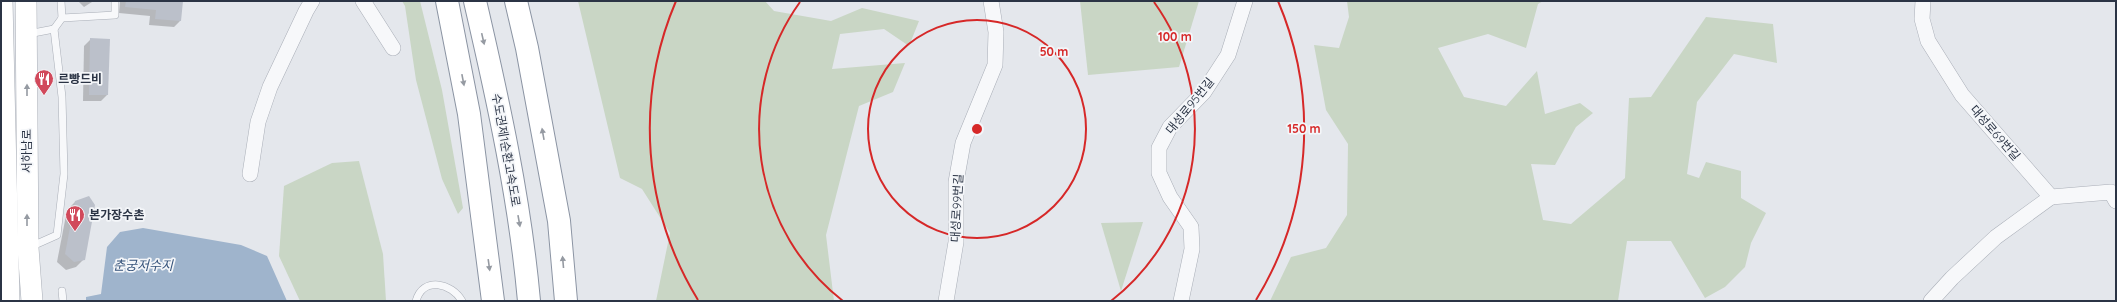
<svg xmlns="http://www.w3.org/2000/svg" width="2117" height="302" font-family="Quicksand,'Noto Sans KR',sans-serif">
<rect width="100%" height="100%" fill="#e4e7ec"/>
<g fill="#c9d6c5">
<path d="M 402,1 L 420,1 L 442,90 L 463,208 L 458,214 L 442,179 L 416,80 L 405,6 Z"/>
<path d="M 578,1 L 765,1 L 774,11 L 831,21 L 862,8 L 919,21 L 909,46 L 884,29 L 840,34 L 832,69 L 905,63 L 893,92 L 859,106 L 826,235 L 834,301 L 656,301 L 670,233 L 642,189 L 620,178 Z"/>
<path d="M 1080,1 L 1199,1 L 1179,67 L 1088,75 Z"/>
<path d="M 1347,1 L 1543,1 L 1538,4 L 1526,48 L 1488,34 L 1438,48 L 1464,97 L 1506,106 L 1537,71 L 1545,114 L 1580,103 L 1593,113 L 1576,127 L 1555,165 L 1531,164 L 1543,220 L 1571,224 L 1625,178 L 1629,98 L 1651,97 L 1706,17 L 1773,24 L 1777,63 L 1734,54 L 1697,102 L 1687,174 L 1699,178 L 1706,162 L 1741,171 L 1741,198 L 1766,213 L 1751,243 L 1745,267 L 1725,287 L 1705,298 L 1671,241 L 1627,241 L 1618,301 L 1270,301 L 1291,257 L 1326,248 L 1347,215 L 1348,144 L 1326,110 L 1314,45 L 1339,48 L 1349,17 Z"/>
<path d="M 359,161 L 383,254 L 386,301 L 300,301 L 279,256 L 284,186 L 332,163 Z"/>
<path d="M 1143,222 L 1121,291 L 1101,223 Z"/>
</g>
<path fill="#9fb4cc" d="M 143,228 L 241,245 L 267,256 L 287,301 L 86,301 L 86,297 L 101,294 L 107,247 L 120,232 Z"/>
<g fill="#0003">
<path d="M 78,1 L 103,1 L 92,2 L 84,7 Z"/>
<path d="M 120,1 L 182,1 L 180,21 L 174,27 L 149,25 L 150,16 L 119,13 Z"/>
<path d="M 91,39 L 107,95 L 101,101 L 83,101 L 84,46 Z"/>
<path d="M 75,202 L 84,259 L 76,267 L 66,270 L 57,262 L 67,210 Z"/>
</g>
<g fill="#bbc0ca">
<path d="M 126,1 L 183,1 L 181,21 L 155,19 L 156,10 L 125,7 Z"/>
<path d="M 90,38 L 110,39 L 108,95 L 89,95 Z"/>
<path d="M 89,196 L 95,205 L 85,260 L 74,262 L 65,254 L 75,201 Z"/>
</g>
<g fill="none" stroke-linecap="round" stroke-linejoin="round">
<g stroke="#a9aeb7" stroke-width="8">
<g id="lane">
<path d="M 61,1 L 62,18"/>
<path d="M 54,29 L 62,18 L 115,15 L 115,1"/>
<path d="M 28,34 L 54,29 L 62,97 L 64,174 L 57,235 L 30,247"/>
<path d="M 62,291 L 63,301"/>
<path d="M 416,301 C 423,276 452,283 462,301"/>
</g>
</g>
<g stroke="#a9aeb7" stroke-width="16">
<g id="street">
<path d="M 363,1 L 393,48"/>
<path d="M 1923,1 L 1922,19 L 1928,41 L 1962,95 L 2051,197 L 2111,192 L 2116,201"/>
<path d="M 250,174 L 258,122 L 270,87 L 306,11 L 312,1"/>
<path d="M 946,301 L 956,242 L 956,182 L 963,143 L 995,65 L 996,32 L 991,1"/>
<path d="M 1181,301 L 1192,249 L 1191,227 L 1170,197 L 1159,173 L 1159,148 L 1170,127 L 1204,92 L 1228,55 L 1245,1"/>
<path d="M 1931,301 L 1952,278 L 1996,237 L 2051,197"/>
</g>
</g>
<g stroke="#a9aeb7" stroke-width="22">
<g id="secondary">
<path d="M 2,1 L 9,301"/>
<path d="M 26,1 L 28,248 L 32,301"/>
</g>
</g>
<g stroke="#8b94a3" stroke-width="24">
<g id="highway">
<path d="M 447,1 L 469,114 L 493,301"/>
<path d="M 475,1 C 498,100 520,200 529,301"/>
<path d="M 516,1 L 527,48 L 559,221 L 566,301"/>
</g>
</g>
<use href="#lane" stroke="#f7f8fa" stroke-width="7"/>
<use href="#street" stroke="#f7f8fa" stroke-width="15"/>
<use href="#secondary" stroke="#fff" stroke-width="21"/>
<use href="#highway" stroke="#fff" stroke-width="22"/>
</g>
<defs><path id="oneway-solid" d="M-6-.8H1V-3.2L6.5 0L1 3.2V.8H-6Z"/></defs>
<g fill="#959aa2">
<use href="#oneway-solid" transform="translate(483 39) rotate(77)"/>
<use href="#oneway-solid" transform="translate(463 80) rotate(79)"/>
<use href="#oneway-solid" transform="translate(27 90) rotate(-90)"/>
<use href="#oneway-solid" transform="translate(543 134) rotate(-100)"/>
<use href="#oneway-solid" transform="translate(27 220) rotate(-90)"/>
<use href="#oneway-solid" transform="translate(519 221) rotate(80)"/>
<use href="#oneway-solid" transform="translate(563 262) rotate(-95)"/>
<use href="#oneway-solid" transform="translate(489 265) rotate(82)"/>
</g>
<g fill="none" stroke="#d62828" stroke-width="2">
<circle cx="977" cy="129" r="109"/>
<path d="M843 301A218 218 0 0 1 800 2M1154 2A218 218 0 0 1 1111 301"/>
<path d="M698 300A327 327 0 0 1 676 1M1278 1A327 327 0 0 1 1256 300"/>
</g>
<defs>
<g id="restaurant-pin" transform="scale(1)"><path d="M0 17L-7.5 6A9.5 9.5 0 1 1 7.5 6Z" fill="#d1495b" stroke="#f4f6f9"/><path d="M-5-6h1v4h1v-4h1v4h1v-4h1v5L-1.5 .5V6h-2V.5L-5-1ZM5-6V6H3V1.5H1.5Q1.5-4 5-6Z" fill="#fff"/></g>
</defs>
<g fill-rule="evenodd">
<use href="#restaurant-pin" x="44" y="79"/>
<use href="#restaurant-pin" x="75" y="215"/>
</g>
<g text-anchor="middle" stroke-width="3.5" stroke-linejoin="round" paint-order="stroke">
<g font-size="12" font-weight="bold" fill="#2b3445" stroke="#f4f6f9" text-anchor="start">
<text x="58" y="83">르빵드비</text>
<text x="89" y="219">본가장수촌</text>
</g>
<g font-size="12" fill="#2b3445" stroke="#f4f6f9">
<text transform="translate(1190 106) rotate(-51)" y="4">대성로95번길</text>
<text transform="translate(1995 133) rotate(49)" y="4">대성로69번길</text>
<text transform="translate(506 150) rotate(80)" y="4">수도권제1순환고속도로</text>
<text transform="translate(27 151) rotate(-90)" y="4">서하남로</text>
<text transform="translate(957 208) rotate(-87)" y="4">대성로99번길</text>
</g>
<g font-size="13" font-style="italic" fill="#34527a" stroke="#f4f6f9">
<text x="143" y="270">춘궁저수지</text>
</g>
</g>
<circle cx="977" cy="129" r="6" fill="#d62828" stroke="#f4f6f9" stroke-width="2"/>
<g font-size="12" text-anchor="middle" font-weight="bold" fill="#d62828" stroke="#f4f6f9" stroke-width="3.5" stroke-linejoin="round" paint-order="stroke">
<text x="1175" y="41">100 m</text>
<text x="1054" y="56">50 m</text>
<text x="1304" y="133">150 m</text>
</g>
<rect width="2117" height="302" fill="none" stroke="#2b3445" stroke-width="4"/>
</svg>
